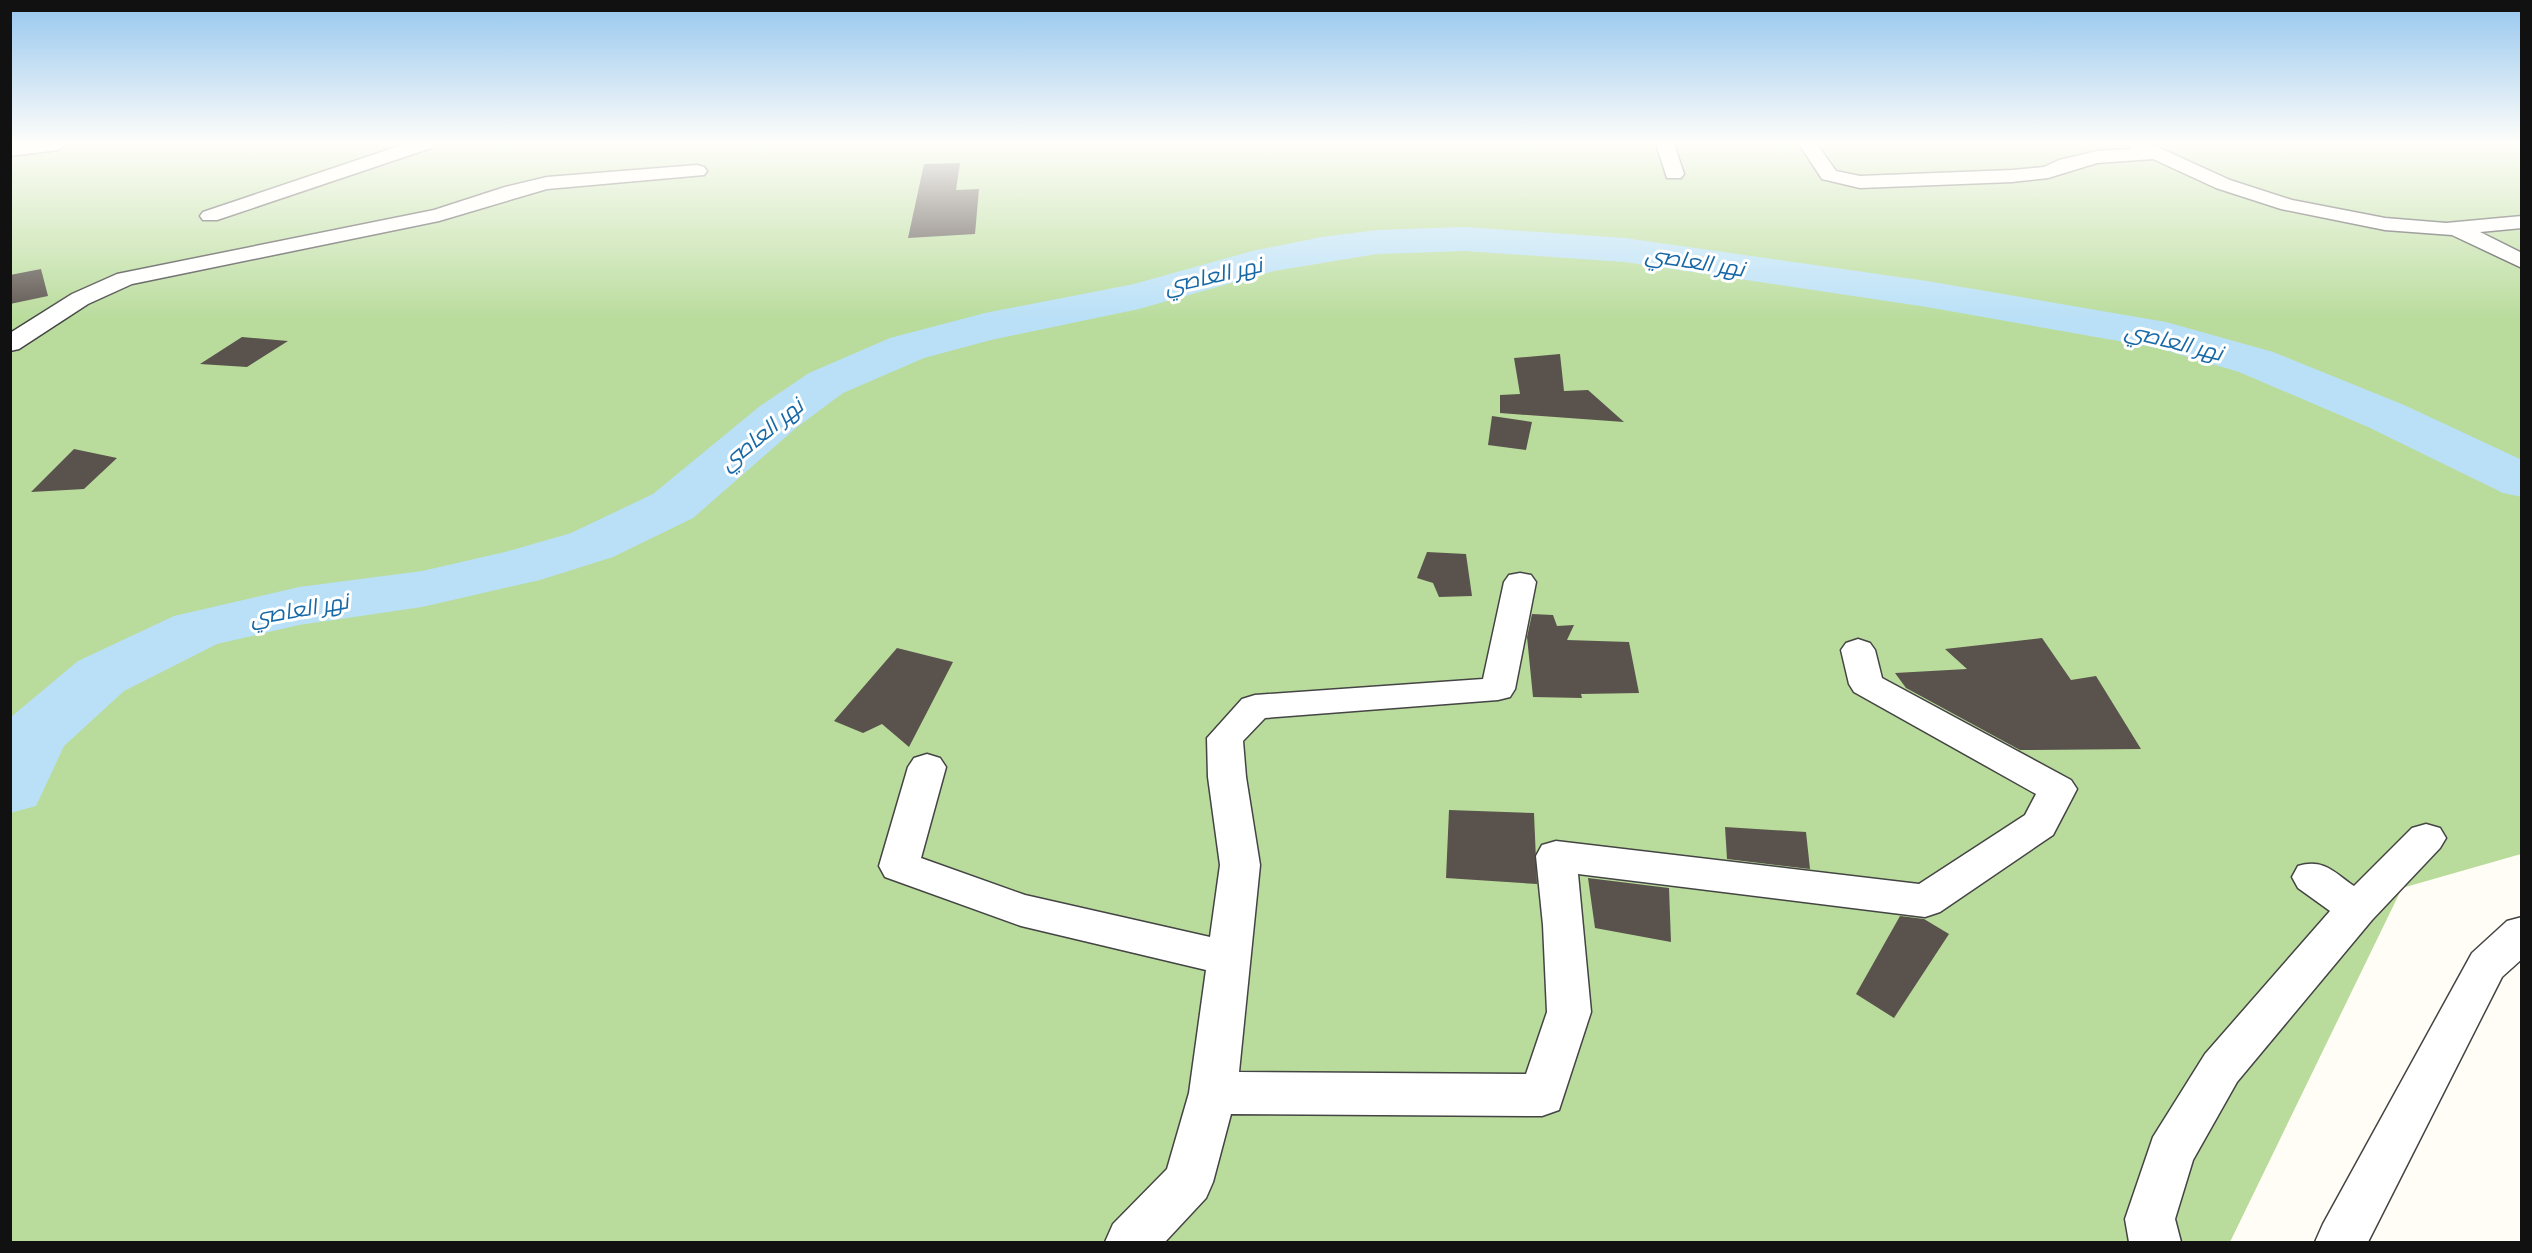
<svg xmlns="http://www.w3.org/2000/svg" width="2532" height="1253" font-family="Spectral,Cairo,serif">
<rect width="100%" height="100%" fill="#fffdf5"/>
<path fill="#b9dc9c" d="M 10,144 L 2521,144 L 2521,854 L 2402,888 L 2230,1242 L 11,1242 Z"/>
<g fill="none" stroke-linecap="round" stroke-linejoin="round">
<path fill="#b9e0f7" fill-rule="evenodd" d="M 1465,227 L 1625,238 L 1927,281 L 2166,322 L 2273,352 L 2404,405 L 2522,460 L 2522,497 L 2503,493 L 2368,427 L 2239,372 L 2158,348 L 1927,307 L 1625,262 L 1465,251 L 1377,254 L 1274,271 L 1139,309 L 991,340 L 924,358 L 843,393 L 796,428 L 693,518 L 613,557 L 540,580 L 422,607 L 299,625 L 217,644 L 124,691 L 64,746 L 36,806 L 10,813 L 11,717 L 78,661 L 174,616 L 299,587 L 422,571 L 505,552 L 571,533 L 653,494 L 760,406 L 809,373 L 890,338 L 985,313 L 1134,284 L 1252,251 L 1322,237 L 1377,230 Z"/>
</g>
<g fill="#5a524d">
<path d="M 960,163 L 956,190 L 979,189 L 975,234 L 908,238 L 924,164 Z"/>
<path d="M 41,269 L 48,296 L 10,304 L 10,275 Z"/>
<path d="M 242,337 L 288,341 L 247,367 L 200,364 Z"/>
<path d="M 1560,354 L 1564,391 L 1588,390 L 1624,422 L 1500,413 L 1500,395 L 1520,394 L 1514,358 Z"/>
<path d="M 1492,416 L 1532,422 L 1526,450 L 1488,445 Z"/>
<path d="M 74,449 L 117,458 L 84,489 L 31,492 Z"/>
<path d="M 1427,552 L 1466,554 L 1472,596 L 1439,597 L 1433,583 L 1417,578 Z"/>
<path d="M 1532,614 L 1553,615 L 1557,626 L 1574,625 L 1567,640 L 1629,642 L 1639,693 L 1581,694 L 1582,698 L 1533,697 L 1527,637 Z"/>
<path d="M 2042,638 L 2071,680 L 2096,676 L 2141,749 L 2020,750 L 1906,688 L 1895,673 L 1967,669 L 1945,649 Z"/>
<path d="M 897,648 L 953,662 L 909,747 L 882,724 L 863,733 L 834,721 Z"/>
<path d="M 1449,810 L 1534,813 L 1537,884 L 1446,878 Z"/>
<path d="M 1725,827 L 1806,832 L 1810,869 L 1727,859 Z"/>
<path d="M 1588,878 L 1669,888 L 1671,942 L 1595,928 Z"/>
<path d="M 1900,916 L 1924,919 L 1949,934 L 1894,1018 L 1856,994 Z"/>
</g>
<g fill="none" stroke-linecap="round" stroke-linejoin="round">
<g stroke="#444" stroke-width="3">
<g id="minor">
<path d="M 10,144 L 67,144 L 58,150 L 10,156 Z"/>
<path d="M 405,144 L 433,144 L 431,148 L 217,220 L 203,220 L 200,216 L 203,212 Z"/>
<path d="M 1656,144 L 1674,144 L 1684,174 L 1681,178 L 1667,178 Z"/>
<path d="M 1799,144 L 1817,144 L 1836,171 L 1860,176 L 2012,170 L 2044,167 L 2059,160 L 2097,151 L 2132,149 L 2127,144 L 2151,144 L 2230,180 L 2292,200 L 2385,218 L 2446,223 L 2522,216 L 2522,228 L 2480,232 L 2522,253 L 2522,268 L 2452,235 L 2385,230 L 2281,209 L 2216,188 L 2153,159 L 2097,163 L 2048,178 L 2012,182 L 1860,188 L 1822,179 Z"/>
<path d="M 697,165 L 704,167 L 707,171 L 704,175 L 547,189 L 439,221 L 132,284 L 88,304 L 19,349 L 10,351 L 10,333 L 72,294 L 117,274 L 434,210 L 505,187 L 547,177 Z"/>
<path d="M 1520,573 L 1531,575 L 1536,582 L 1515,689 L 1510,697 L 1498,700 L 1265,718 L 1243,741 L 1246,777 L 1260,865 L 1239,1072 L 1526,1074 L 1547,1012 L 1543,925 L 1536,856 L 1542,845 L 1556,841 L 1919,884 L 2025,815 L 2036,794 L 1854,692 L 1849,684 L 1841,650 L 1846,643 L 1858,639 L 1870,643 L 1875,650 L 1882,678 L 2071,780 L 2077,789 L 2053,835 L 1940,912 L 1925,917 L 1578,874 L 1591,1012 L 1559,1110 L 1542,1116 L 1231,1114 L 1213,1182 L 1206,1198 L 1165,1242 L 1105,1242 L 1113,1224 L 1167,1169 L 1189,1093 L 1206,970 L 1021,926 L 885,877 L 879,866 L 908,767 L 914,758 L 927,754 L 940,758 L 946,767 L 921,858 L 1025,895 L 1210,937 L 1220,865 L 1208,777 L 1207,738 L 1242,699 L 1255,695 L 1483,679 L 1504,582 L 1509,575 Z"/>
<path d="M 2426,824 L 2440,828 L 2446,838 L 2440,848 L 2372,920 L 2237,1082 L 2193,1160 L 2175,1219 L 2181,1242 L 2129,1242 L 2125,1219 L 2153,1137 L 2205,1054 L 2330,911 L 2298,888 L 2292,877 L 2298,866 C 2323,858 2334,872 2354,886 L 2412,828 Z"/>
<path d="M 2522,917 L 2522,959 L 2502,977 L 2368,1242 L 2315,1242 L 2323,1224 L 2472,953 L 2507,921 Z"/>
</g>
</g>
<use href="#minor" fill="#fff" fill-rule="evenodd"/>
</g>
<linearGradient id="sky" x2="0" y2="1"><stop stop-color="#95c6ee"/><stop offset="0.45" stop-color="#fffefa"/><stop offset="1" stop-color="#fffefa" stop-opacity="0"/></linearGradient>
<rect width="2532" height="320" fill="url(#sky)"/>
<g text-anchor="middle" stroke-width="6" stroke-linejoin="round" paint-order="stroke">
<g font-size="22" font-style="italic" fill="#1768a6" stroke="#fff">
<text transform="translate(1695 261) rotate(9)" y="8">نهر العاصي</text>
<text transform="translate(1213 275) rotate(-13)" y="8">نهر العاصي</text>
<text transform="translate(2174 341) rotate(14)" y="8">نهر العاصي</text>
<text transform="translate(761 434) rotate(-39)" y="8">نهر العاصي</text>
<text transform="translate(299 609) rotate(-10)" y="8">نهر العاصي</text>
</g>
</g>
<rect width="2532" height="1253" fill="none" stroke="#111111" stroke-width="24"/>
</svg>
